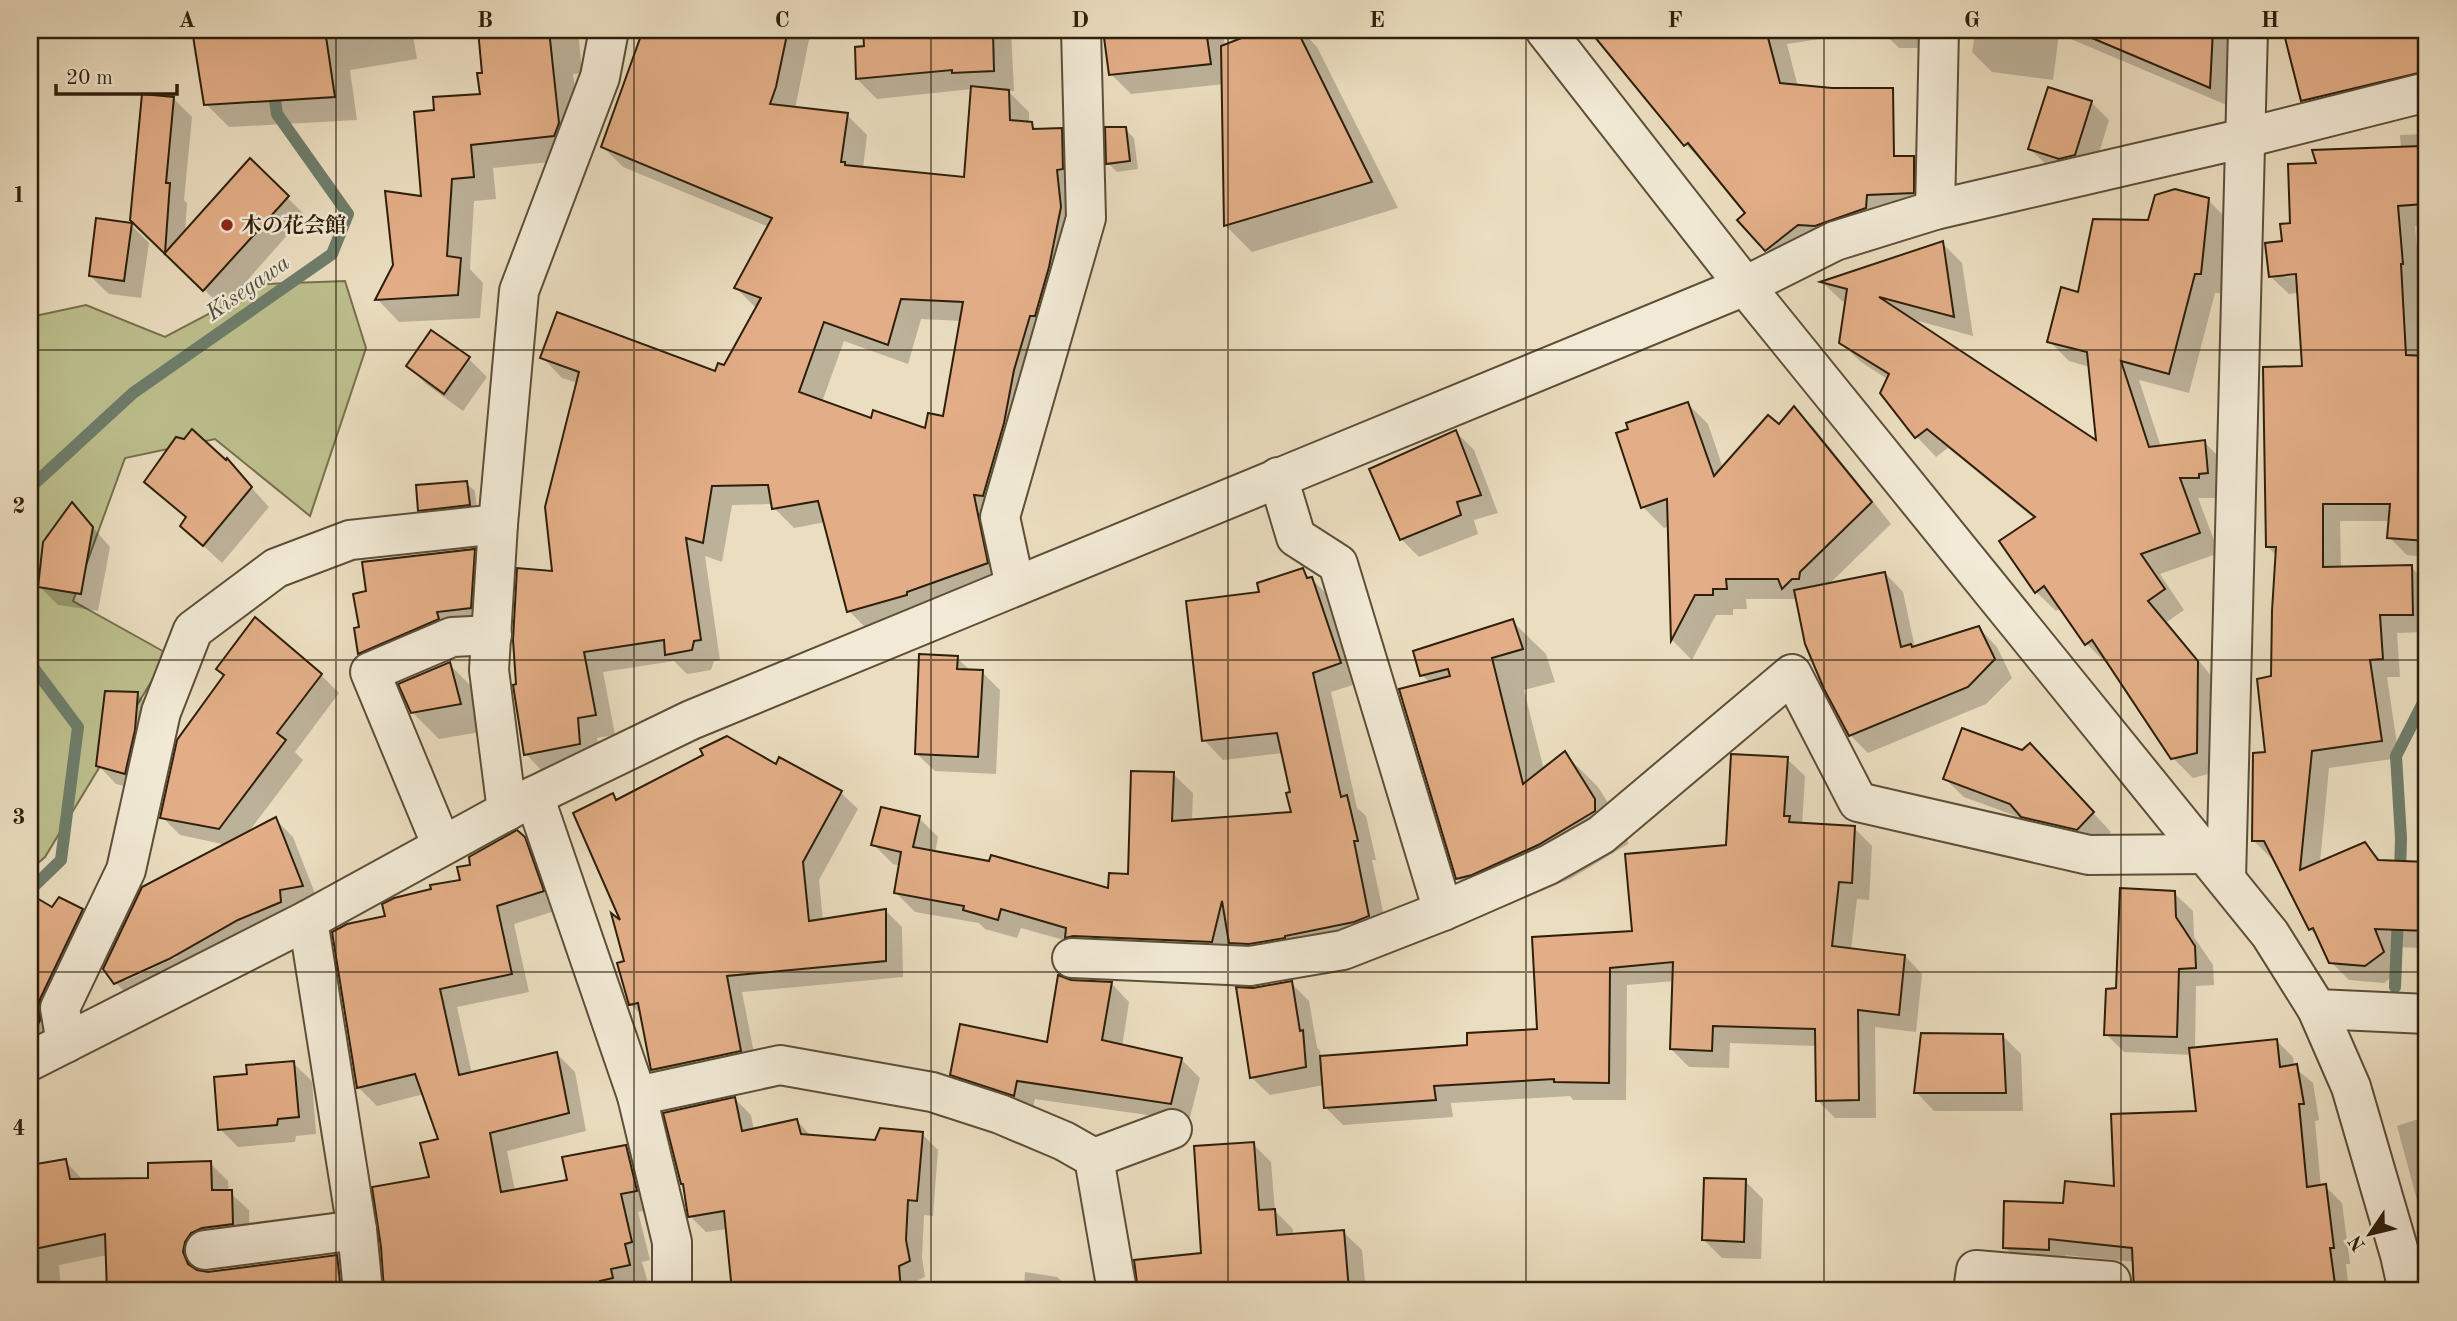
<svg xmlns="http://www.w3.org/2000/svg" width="2457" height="1321" font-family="'Old Standard TT','Noto Serif JP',serif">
<rect width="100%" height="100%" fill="#ebdec0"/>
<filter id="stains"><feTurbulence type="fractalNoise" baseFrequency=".00286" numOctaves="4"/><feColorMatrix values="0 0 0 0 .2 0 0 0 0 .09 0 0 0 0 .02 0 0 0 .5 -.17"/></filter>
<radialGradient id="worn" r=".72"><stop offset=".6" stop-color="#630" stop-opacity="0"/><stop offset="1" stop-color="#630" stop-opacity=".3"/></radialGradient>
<path fill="#bdc08e" stroke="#76704c" stroke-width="2" d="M 345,281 L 366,348 L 310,516 L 215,439 L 125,458 L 73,601 L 168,654 L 45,857 L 30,870 L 30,317 L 86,305 L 165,337 L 265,284 Z"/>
<g fill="#0003" fill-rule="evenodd">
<path d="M 194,30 L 412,30 L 417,59 L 350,70 L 357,120 L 229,127 L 206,104 Z"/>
<path d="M 480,30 L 578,30 L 582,73 L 573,74 L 582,147 L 577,159 L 493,168 L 496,199 L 474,201 L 470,269 L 483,283 L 480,318 L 399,322 L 377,299 L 395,265 L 423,198 L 482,96 L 484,74 Z"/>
<path d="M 645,30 L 811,30 L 795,109 L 847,115 L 867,135 L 863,168 L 966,179 L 972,89 L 877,99 L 857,79 L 866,47 L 864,30 L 1011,30 L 1014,91 L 1008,91 L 1029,112 L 1029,123 L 1038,130 L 1061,130 L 1081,150 L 1055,336 L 1007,583 L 869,631 L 849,611 L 826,522 L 794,528 L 774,508 L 773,504 L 732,505 L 722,562 L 705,556 L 720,660 L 714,661 L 711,670 L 687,674 L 674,661 L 603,672 L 615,735 L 597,738 L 600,764 L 546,775 L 526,754 L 517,686 L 554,573 L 578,383 L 562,378 L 542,357 L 716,374 L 724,367 L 757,309 L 736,288 L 769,227 L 623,167 L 603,147 ZM 921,319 L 962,321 L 944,418 L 926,430 L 872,421 L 822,402 L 844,341 L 908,364 Z"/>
<path d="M 1105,30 L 1223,30 L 1225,47 L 1266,30 L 1301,30 L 1317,47 L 1398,208 L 1252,252 L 1225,225 L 1224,84 L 1131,94 L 1111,74 Z"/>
<path d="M 1592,30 L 1847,30 L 1847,32 L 1820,35 L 1820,39 L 1787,44 L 1798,87 L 1862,173 L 1914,158 L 1922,166 L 1922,201 L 1892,203 L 1890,233 L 1791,275 L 1740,220 L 1748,213 L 1710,169 L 1686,145 Z"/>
<path d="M 1881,30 L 1952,30 L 1937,48 L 1899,48 Z"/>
<path d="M 1964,30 L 2232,30 L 2229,106 L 2059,34 L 2053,80 L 1992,72 L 1972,52 L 1974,40 Z"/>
<path d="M 2285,30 L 2427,30 L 2427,103 L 2329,127 L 2302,100 Z"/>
<path d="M 174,99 L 192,117 L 184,200 L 187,203 L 185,233 L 250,161 L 305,215 L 223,308 L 132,220 Z"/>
<path d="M 2091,102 L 2109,120 L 2093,173 L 2049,167 L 2030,149 Z"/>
<path d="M 1125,129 L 1134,138 L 1138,169 L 1117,172 L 1108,163 Z"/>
<path d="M 2427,134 L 2427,225 L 2415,226 L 2420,281 L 2418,282 L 2423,358 L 2427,358 L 2427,557 L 2407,555 L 2389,537 L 2390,521 L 2340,521 L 2341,568 L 2411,567 L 2427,583 L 2427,632 L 2397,633 L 2400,677 L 2387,677 L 2399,758 L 2329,768 L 2320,863 L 2365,844 L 2383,862 L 2427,864 L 2427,948 L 2391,947 L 2401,970 L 2384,983 L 2349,980 L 2331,962 L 2320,939 L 2310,929 L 2275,859 L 2272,859 L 2254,841 L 2267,753 L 2273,678 L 2277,556 L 2267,546 L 2303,368 L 2299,293 L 2289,294 L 2270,276 L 2318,165 L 2401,149 L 2400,135 ZM 2305,272 L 2305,275 L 2284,277 L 2284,274 Z"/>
<path d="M 2208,200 L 2228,220 L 2221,293 L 2215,293 L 2189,393 L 2139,380 L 2161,447 L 2204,442 L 2224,462 L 2218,498 L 2198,498 L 2219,553 L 2160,574 L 2184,610 L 2167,622 L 2217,683 L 2216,772 L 2193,778 L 2173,758 L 2109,662 L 2107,664 L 2087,644 L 2062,608 L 2056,611 L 2036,592 L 2035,519 L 1948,448 L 1936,457 L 1917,437 L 1882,393 L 1889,380 L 1861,362 L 1840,342 L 1847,303 L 1842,301 L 1823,283 L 1942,243 L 1962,263 L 1973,336 L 1911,319 L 2098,443 L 2090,367 L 2069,361 L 2049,341 L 2080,294 L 2149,222 Z"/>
<path d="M 131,225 L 149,243 L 141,298 L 109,294 L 90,276 Z"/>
<path d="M 432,332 L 469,359 L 487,377 L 463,411 L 426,384 L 408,366 Z"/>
<path d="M 1688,404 L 1708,424 L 1723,468 L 1780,426 L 1795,408 L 1815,429 L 1891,524 L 1828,585 L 1885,573 L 1903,592 L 1915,648 L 1979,628 L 1997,647 L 2012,678 L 1986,704 L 1868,753 L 1850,735 L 1799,603 L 1795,599 L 1746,599 L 1747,609 L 1733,609 L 1733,615 L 1716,615 L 1692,660 L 1672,640 L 1670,526 L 1664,528 L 1643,507 L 1618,434 Z"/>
<path d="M 1456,432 L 1474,450 L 1498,513 L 1474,520 L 1478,534 L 1419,557 L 1401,539 Z"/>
<path d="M 227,461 L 269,507 L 222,563 L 182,526 L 187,519 L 146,482 Z"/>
<path d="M 466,483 L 475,491 L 477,513 L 428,519 L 419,510 Z"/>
<path d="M 73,505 L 110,547 L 98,611 L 58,605 L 40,587 Z"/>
<path d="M 474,550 L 497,573 L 460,642 L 382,676 L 360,653 L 356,629 Z"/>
<path d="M 1302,570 L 1331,598 L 1359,683 L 1331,692 L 1357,808 L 1366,816 L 1376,860 L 1372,860 L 1388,935 L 1269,963 L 1071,942 L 1021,928 L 1017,938 L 985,929 L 979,923 L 915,912 L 896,893 L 901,866 L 893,864 L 873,844 L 919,818 L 938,837 L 935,853 L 1110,891 L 1129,875 L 1173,774 L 1193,793 L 1192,821 L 1293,814 L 1292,793 L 1283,753 L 1223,760 L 1204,740 L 1262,594 Z"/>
<path d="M 1512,621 L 1546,654 L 1555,682 L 1524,690 L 1544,770 L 1565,754 L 1598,787 L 1628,834 L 1628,844 L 1572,878 L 1505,907 L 1491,911 L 1458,878 L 1430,683 L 1422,675 Z"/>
<path d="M 957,658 L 971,671 L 982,672 L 1000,690 L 996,774 L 935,771 L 916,753 Z"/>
<path d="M 449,664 L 476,691 L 486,731 L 439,739 L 412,712 Z"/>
<path d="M 321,675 L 339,693 L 295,752 L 303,760 L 247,834 L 275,819 L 293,837 L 319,904 L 134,1001 L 116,983 L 227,845 L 180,835 L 162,817 ZM 176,953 L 177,957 L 125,981 L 125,977 Z"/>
<path d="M 137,694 L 155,712 L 143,791 L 116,784 L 98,765 Z"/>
<path d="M 1787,759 L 1805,776 L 1802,825 L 1854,828 L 1872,846 L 1869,900 L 1857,899 L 1851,950 L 1905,956 L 1922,974 L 1916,1032 L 1875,1027 L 1876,1118 L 1835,1118 L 1817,1100 L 1817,1046 L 1730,1043 L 1729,1068 L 1689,1067 L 1671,1049 L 1674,981 L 1627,985 L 1626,1100 L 1573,1100 L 1570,1096 L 1451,1103 L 1453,1117 L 1343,1125 L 1325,1107 L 1324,1085 L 1270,1095 L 1251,1077 L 1254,989 L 1291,983 L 1309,1001 L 1317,1047 L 1320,1051 L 1321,1057 L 1469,1046 L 1539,1030 L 1634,933 L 1728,847 Z"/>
<path d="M 2048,764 L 2111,832 L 2096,847 L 2041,835 L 2027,820 L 1964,797 L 1945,779 Z"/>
<path d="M 776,767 L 841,793 L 858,809 L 819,880 L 823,921 L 885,910 L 902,927 L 903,977 L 742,992 L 757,1068 L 670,1086 L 653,1070 L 643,1016 L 630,1004 L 612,795 L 618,801 Z"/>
<path d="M 524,838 L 543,857 L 561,909 L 514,924 L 529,992 L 457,1007 L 472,1074 L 557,1054 L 575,1072 L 586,1131 L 507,1151 L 515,1191 L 569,1182 L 626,1146 L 644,1165 L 654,1209 L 638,1212 L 650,1260 L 642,1262 L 648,1283 L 628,1287 L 629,1291 L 386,1291 L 431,1178 L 440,1140 L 424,1094 L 377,1106 L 358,1087 L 387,917 L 462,881 L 472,866 Z"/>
<path d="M 2174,893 L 2193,911 L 2194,937 L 2213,965 L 2214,985 L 2196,986 L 2195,1049 L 2277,1041 L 2293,1057 L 2294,1067 L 2313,1083 L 2319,1120 L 2315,1121 L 2321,1187 L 2325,1186 L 2342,1203 L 2350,1264 L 2346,1264 L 2349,1291 L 2136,1291 L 2135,1262 L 2065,1255 L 2065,1270 L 2021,1264 L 2005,1247 L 2064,1205 L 2116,1188 L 2198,1113 L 2192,1055 L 2124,1052 L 2106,1034 L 2117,990 Z"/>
<path d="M 38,901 L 53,909 L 82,911 L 100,929 L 30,1063 L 30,918 Z"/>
<path d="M 1071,982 L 1111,983 L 1129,1002 L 1122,1047 L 1182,1060 L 1200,1078 L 1189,1121 L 1035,1099 L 1032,1113 L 970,1092 L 952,1074 L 1049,1044 Z"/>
<path d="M 2003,1036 L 2021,1054 L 2023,1111 L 1934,1111 L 1916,1092 Z"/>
<path d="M 293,1063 L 312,1081 L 316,1134 L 296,1136 L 295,1142 L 238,1147 L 220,1129 L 249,1076 Z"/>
<path d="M 735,1099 L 751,1115 L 754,1130 L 797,1121 L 812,1137 L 876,1141 L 922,1134 L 938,1150 L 933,1216 L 924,1215 L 922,1258 L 925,1277 L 914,1282 L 915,1291 L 733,1291 L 727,1229 L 706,1232 L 690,1216 Z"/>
<path d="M 2427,1116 L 2427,1237 L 2397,1126 Z"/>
<path d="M 1253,1144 L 1271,1162 L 1275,1211 L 1293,1229 L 1293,1235 L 1343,1232 L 1362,1250 L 1366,1291 L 1155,1291 L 1152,1260 L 1203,1255 Z"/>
<path d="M 65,1161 L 83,1180 L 150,1180 L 210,1163 L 228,1181 L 229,1192 L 249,1210 L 250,1242 L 202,1261 L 201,1273 L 208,1273 L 337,1256 L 355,1275 L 357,1291 L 109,1291 L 107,1255 L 59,1265 L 61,1291 L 30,1291 L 30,1167 Z"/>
<path d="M 1745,1181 L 1763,1199 L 1761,1259 L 1722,1258 L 1704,1240 Z"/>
<path d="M 1025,1272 L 1057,1277 L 1072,1291 L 1024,1291 Z"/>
</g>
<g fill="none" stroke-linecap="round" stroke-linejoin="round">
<g stroke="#6e7e6c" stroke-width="12">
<path d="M 30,492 L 33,485 L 133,393 L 332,254 L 348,214 L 277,114 L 273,86"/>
<path d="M 30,663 L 78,727 L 61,860 L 30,890"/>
<path d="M 2400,875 L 2401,838 L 2396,756 L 2427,695"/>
<path d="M 2395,987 L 2398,914"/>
<path d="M 2424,1043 L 2427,1053"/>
</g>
</g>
<g fill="#e3ae87" stroke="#2e1f0b" stroke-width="2" fill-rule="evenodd">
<path d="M 192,30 L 325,30 L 335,97 L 204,105 Z"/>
<path d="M 478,30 L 549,30 L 559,123 L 554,136 L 471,145 L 474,177 L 452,179 L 447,256 L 461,258 L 458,295 L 375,300 L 393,265 L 385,191 L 421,196 L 414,112 L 434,110 L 433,97 L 480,94 L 477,73 L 482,73 Z"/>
<path d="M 643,30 L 788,30 L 776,87 L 770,104 L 848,113 L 841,162 L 845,162 L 845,165 L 964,177 L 971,86 L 1009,90 L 1010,120 L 1032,122 L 1033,129 L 1062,128 L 1063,169 L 1057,170 L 1061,207 L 1049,267 L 1035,316 L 1030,316 L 1014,370 L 1004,423 L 983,496 L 974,495 L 988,563 L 907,592 L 907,595 L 847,612 L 818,501 L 772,509 L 768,485 L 712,486 L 703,543 L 686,538 L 701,640 L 694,641 L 692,650 L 665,655 L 664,640 L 584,652 L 596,715 L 578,718 L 580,744 L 524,755 L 513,685 L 516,684 L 513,640 L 517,568 L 552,571 L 545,507 L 579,372 L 540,358 L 557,312 L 715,371 L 718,363 L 724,365 L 761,298 L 734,288 L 772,218 L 601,147 ZM 901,299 L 963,302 L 943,416 L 928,413 L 925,428 L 873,410 L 871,418 L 799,392 L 824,322 L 888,345 Z"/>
<path d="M 863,30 L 939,30 L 939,33 L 993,32 L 994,71 L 952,73 L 952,70 L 856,79 L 855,47 L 864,46 Z"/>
<path d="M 1103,30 L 1206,30 L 1211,64 L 1109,75 Z"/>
<path d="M 1262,30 L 1297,30 L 1372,182 L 1224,226 L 1221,46 Z"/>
<path d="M 1589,30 L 1766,30 L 1780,83 L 1832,88 L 1893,88 L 1894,156 L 1914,156 L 1914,193 L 1867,195 L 1866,208 L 1815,226 L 1798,225 L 1765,251 L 1737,220 L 1745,213 L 1688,143 L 1684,146 Z"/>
<path d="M 2073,30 L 2213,30 L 2210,88 Z"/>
<path d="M 2283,30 L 2427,30 L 2427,71 L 2301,101 Z"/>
<path d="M 2048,87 L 2092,101 L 2075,155 L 2059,159 L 2028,149 Z"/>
<path d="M 142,94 L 174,97 L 166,183 L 170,183 L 165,253 L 250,158 L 289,196 L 203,291 L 130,220 Z"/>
<path d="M 1105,127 L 1126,127 L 1130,161 L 1106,164 Z"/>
<path d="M 2421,146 L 2424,204 L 2398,206 L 2403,264 L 2401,264 L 2406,355 L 2427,356 L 2427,541 L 2387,538 L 2390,504 L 2323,504 L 2323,567 L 2412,565 L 2413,615 L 2380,615 L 2383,659 L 2370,660 L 2382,741 L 2312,751 L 2300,870 L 2365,842 L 2378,860 L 2427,862 L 2427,931 L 2375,929 L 2384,952 L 2365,966 L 2329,963 L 2313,928 L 2309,930 L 2264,841 L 2252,841 L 2253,753 L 2265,752 L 2257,679 L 2271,676 L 2272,611 L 2276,547 L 2266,547 L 2263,367 L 2302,366 L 2296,274 L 2269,277 L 2265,243 L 2282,241 L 2280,224 L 2290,223 L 2288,164 L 2316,163 L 2312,150 Z"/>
<path d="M 2175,189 L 2209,198 L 2201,274 L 2195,274 L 2169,374 L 2121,361 L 2149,447 L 2205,440 L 2208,473 L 2199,474 L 2199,478 L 2180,478 L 2200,533 L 2141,554 L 2165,589 L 2148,601 L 2198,661 L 2197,753 L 2171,759 L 2092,640 L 2085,645 L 2044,586 L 2035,593 L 1999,541 L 2035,517 L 1927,429 L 1915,438 L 1880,393 L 1889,374 L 1839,343 L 1847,289 L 1820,282 L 1943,241 L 1954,317 L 1879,297 L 2096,440 L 2087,352 L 2047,342 L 2061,287 L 2078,292 L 2093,219 L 2148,220 L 2155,195 Z"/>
<path d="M 96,218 L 132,223 L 124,281 L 89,276 Z"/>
<path d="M 431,330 L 470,357 L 444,394 L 406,366 Z"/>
<path d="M 1688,402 L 1714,476 L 1768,415 L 1779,424 L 1794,406 L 1872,502 L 1800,572 L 1799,579 L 1792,579 L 1782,589 L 1778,579 L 1726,579 L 1727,589 L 1713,589 L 1713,595 L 1695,595 L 1671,641 L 1667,499 L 1641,508 L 1616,433 L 1628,429 L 1626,423 Z"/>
<path d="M 192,429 L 226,460 L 227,458 L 252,487 L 203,546 L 180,526 L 186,517 L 144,482 L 176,437 L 184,439 Z"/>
<path d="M 1456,430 L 1481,495 L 1457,502 L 1461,515 L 1400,540 L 1369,469 Z"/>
<path d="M 467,481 L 470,505 L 418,511 L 416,485 Z"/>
<path d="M 72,502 L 93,527 L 81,594 L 38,587 L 43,542 Z"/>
<path d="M 475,549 L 471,608 L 437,612 L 439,619 L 358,654 L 354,628 L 359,627 L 353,594 L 366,591 L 362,562 Z"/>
<path d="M 1303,568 L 1307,578 L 1312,577 L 1341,663 L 1313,673 L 1341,797 L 1347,795 L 1358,841 L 1354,841 L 1369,916 L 1354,922 L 1285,936 L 1285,938 L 1249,944 L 1229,943 L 1222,901 L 1212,942 L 1073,936 L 1065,938 L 1066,928 L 1001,909 L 998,920 L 963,910 L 964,906 L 894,893 L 901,852 L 871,845 L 881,807 L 920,816 L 913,847 L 989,861 L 991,855 L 1108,888 L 1109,873 L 1128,874 L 1131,771 L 1174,772 L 1172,821 L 1291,812 L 1286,793 L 1290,792 L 1277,733 L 1202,741 L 1186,601 L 1259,592 L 1257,583 Z"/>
<path d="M 1885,572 L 1901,647 L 1911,644 L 1912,647 L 1979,626 L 1995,659 L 1968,687 L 1849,736 L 1824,689 L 1805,644 L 1794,590 Z"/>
<path d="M 255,617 L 322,674 L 277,733 L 286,740 L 219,829 L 160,818 L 177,740 L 224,675 L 216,669 Z"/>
<path d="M 1513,619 L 1523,649 L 1492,658 L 1523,784 L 1565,751 L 1595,799 L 1595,811 L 1538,845 L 1472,875 L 1456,879 L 1399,689 L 1450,676 L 1448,669 L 1420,676 L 1413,651 Z"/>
<path d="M 919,654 L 958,656 L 957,669 L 983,670 L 978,757 L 915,754 Z"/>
<path d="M 450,662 L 461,704 L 411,713 L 398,684 Z"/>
<path d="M 105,691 L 138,692 L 135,730 L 125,774 L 96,766 Z"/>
<path d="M 1962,728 L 2022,750 L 2030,743 L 2094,812 L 2077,830 L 2021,817 L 2010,804 L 1943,779 Z"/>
<path d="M 727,736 L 776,764 L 779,757 L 842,791 L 803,862 L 809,921 L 886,909 L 886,961 L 727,976 L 741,1051 L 651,1070 L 638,1003 L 629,1005 L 617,963 L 624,961 L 611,913 L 620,920 L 573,813 L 613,793 L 616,800 L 703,755 L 700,749 Z"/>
<path d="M 1731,754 L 1788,757 L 1784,816 L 1790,816 L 1789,822 L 1855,826 L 1852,883 L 1839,882 L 1832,946 L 1905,955 L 1899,1015 L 1858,1010 L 1859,1100 L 1816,1101 L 1815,1029 L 1713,1026 L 1712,1051 L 1670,1049 L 1673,962 L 1610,968 L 1609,1083 L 1554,1082 L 1554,1079 L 1434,1086 L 1436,1100 L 1324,1108 L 1320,1056 L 1467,1045 L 1467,1033 L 1537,1029 L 1532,937 L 1632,931 L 1625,854 L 1726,845 Z"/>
<path d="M 276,817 L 303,886 L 280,890 L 281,902 L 238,920 L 169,959 L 114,984 L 103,969 L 142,887 Z"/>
<path d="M 517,830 L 525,837 L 544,891 L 497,906 L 512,974 L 440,989 L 459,1075 L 557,1052 L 569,1113 L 490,1133 L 501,1192 L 567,1180 L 562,1157 L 626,1145 L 637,1191 L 621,1194 L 632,1242 L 625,1244 L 630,1265 L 611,1269 L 613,1278 L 600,1281 L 602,1291 L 384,1291 L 381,1247 L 372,1187 L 429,1177 L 420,1143 L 438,1139 L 415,1074 L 357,1088 L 332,932 L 347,924 L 385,916 L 382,904 L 394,898 L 431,889 L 430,885 L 460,880 L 457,867 L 470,865 L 469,857 Z"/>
<path d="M 2120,888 L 2175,891 L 2176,917 L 2195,946 L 2196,968 L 2179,969 L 2177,1037 L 2104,1035 L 2106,989 L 2116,988 Z"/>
<path d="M 30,894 L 52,907 L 59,897 L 83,909 L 40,999 L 40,1020 L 34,1034 L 30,1037 Z"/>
<path d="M 1058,975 L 1071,980 L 1112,982 L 1102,1040 L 1182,1058 L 1171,1104 L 1017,1081 L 1014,1096 L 950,1075 L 960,1024 L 1047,1042 Z"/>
<path d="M 1292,981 L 1300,1031 L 1303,1030 L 1306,1067 L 1250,1078 L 1236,987 L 1253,988 Z"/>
<path d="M 1921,1033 L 2003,1034 L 2006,1093 L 1914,1093 Z"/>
<path d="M 2277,1039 L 2280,1067 L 2297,1064 L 2304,1104 L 2299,1104 L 2307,1187 L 2326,1184 L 2334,1248 L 2330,1248 L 2336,1291 L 2134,1291 L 2132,1248 L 2049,1239 L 2049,1250 L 2003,1248 L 2004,1201 L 2063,1203 L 2065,1181 L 2114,1186 L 2111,1114 L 2196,1111 L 2189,1048 Z"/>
<path d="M 294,1061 L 299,1117 L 278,1119 L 277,1125 L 218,1130 L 214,1077 L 247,1074 L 246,1065 Z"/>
<path d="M 735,1097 L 742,1131 L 797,1119 L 801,1134 L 875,1140 L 880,1128 L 923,1132 L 917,1201 L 908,1200 L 906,1240 L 910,1261 L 899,1266 L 901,1291 L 732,1291 L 724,1211 L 688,1217 L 683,1184 L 681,1184 L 663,1113 Z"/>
<path d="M 1254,1142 L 1259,1210 L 1275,1209 L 1277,1235 L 1344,1230 L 1349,1291 L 1138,1291 L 1134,1260 L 1201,1253 L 1194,1146 Z"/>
<path d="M 66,1159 L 70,1179 L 148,1178 L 148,1163 L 211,1161 L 212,1190 L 232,1190 L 233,1224 L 202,1228 L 191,1233 L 185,1242 L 183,1252 L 188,1264 L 197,1270 L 208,1272 L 337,1255 L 341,1291 L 107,1291 L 105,1234 L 30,1250 L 30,1165 Z"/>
<path d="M 1704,1178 L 1746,1179 L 1744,1242 L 1702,1240 Z"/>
</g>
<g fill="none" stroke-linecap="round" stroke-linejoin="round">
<g stroke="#5d4f38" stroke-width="42">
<g id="minor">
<path d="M 1545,30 L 1745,286 L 2270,934 L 2317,1009 L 2351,1087 L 2400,1255 L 2408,1291"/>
<path d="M 1935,210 L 1939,30"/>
<path d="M 1278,477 L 1296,537 L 1338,564 L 1443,911"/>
<path d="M 1015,586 L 1000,517 L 1086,218 L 1081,30"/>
<path d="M 534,796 L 637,1096 L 672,1242 L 672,1291"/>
<path d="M 507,811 L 489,670 L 498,524 L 519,291 L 600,77 L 609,30"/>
<path d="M 442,846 L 370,672 L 452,637 L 492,635"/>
<path d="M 2226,879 L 2248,30"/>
<path d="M 308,920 L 357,1230"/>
<path d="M 1072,958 L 1250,966 L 1343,950 L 1443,911 L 1548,865 L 1601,835 L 1792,674 L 1858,802 L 2089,855 L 2205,854"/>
<path d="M 2317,1009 L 2427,1014"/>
<path d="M 66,1043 L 60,1008 L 126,870 L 161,712 L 193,630 L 276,568 L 350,540 L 498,524"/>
<path d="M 30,1061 L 308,920 L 534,796 L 691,720 L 1745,286 L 1835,241 L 1935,210 L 2245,138 L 2427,92"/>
<path d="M 637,1096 L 780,1065 L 932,1092 L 1000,1114 L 1064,1141 L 1094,1158 L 1117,1291"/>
<path d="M 1094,1158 L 1172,1129"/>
<path d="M 205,1250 L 357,1230 L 363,1291"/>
<path d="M 1973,1291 L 1976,1270 L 2111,1281 L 2108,1291"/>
</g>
</g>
<use href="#minor" stroke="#f2ead6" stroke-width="38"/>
</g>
<path fill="none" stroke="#2e1f0b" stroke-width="2" stroke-opacity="0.55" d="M 336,30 L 336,1291M 634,30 L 634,1291M 931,30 L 931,1291M 1228,30 L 1228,1291M 1526,30 L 1526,1291M 1824,30 L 1824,1291M 2121,30 L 2121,1291M 30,350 L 2427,350M 30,660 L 2427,660M 30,972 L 2427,972"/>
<circle fill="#8f2418" stroke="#f2ead6" stroke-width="2.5" cx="227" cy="225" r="7"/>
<g text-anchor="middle" stroke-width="5" stroke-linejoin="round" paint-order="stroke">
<g font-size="21" font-weight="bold" fill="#2e1f0b" stroke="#f2ead6" text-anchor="start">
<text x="241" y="232">木の花会館</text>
</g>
<g font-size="23" font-style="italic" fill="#4e4e3c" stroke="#f2ead6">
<text transform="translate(247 287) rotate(-35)" y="8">Kisegawa</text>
</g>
</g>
<rect width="2457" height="1321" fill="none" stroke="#ebdec0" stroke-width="77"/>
<g transform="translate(2370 1234) rotate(235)" stroke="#f2ead6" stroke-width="5" paint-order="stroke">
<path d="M0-5L12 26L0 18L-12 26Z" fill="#2e1f0b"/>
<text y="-10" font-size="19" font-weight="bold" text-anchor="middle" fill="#2e1f0b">N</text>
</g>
<path d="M56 84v10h121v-10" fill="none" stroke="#2e1f0b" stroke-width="3.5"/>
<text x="66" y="84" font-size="21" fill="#2e1f0b" stroke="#f2ead6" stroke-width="5" paint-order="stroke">20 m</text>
<rect x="38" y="38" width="2380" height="1244" fill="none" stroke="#2e1f0b" stroke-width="2.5"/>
<g font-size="23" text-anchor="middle" font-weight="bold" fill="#2e1f0b">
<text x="187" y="27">A</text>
<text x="485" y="27">B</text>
<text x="782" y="27">C</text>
<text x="1080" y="27">D</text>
<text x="1377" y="27">E</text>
<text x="1675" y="27">F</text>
<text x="1972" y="27">G</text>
<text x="2270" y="27">H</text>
<text x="19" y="202">1</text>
<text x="19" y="513">2</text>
<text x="19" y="824">3</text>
<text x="19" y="1135">4</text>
</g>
<rect width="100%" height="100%" filter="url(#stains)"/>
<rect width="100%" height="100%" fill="url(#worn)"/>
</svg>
